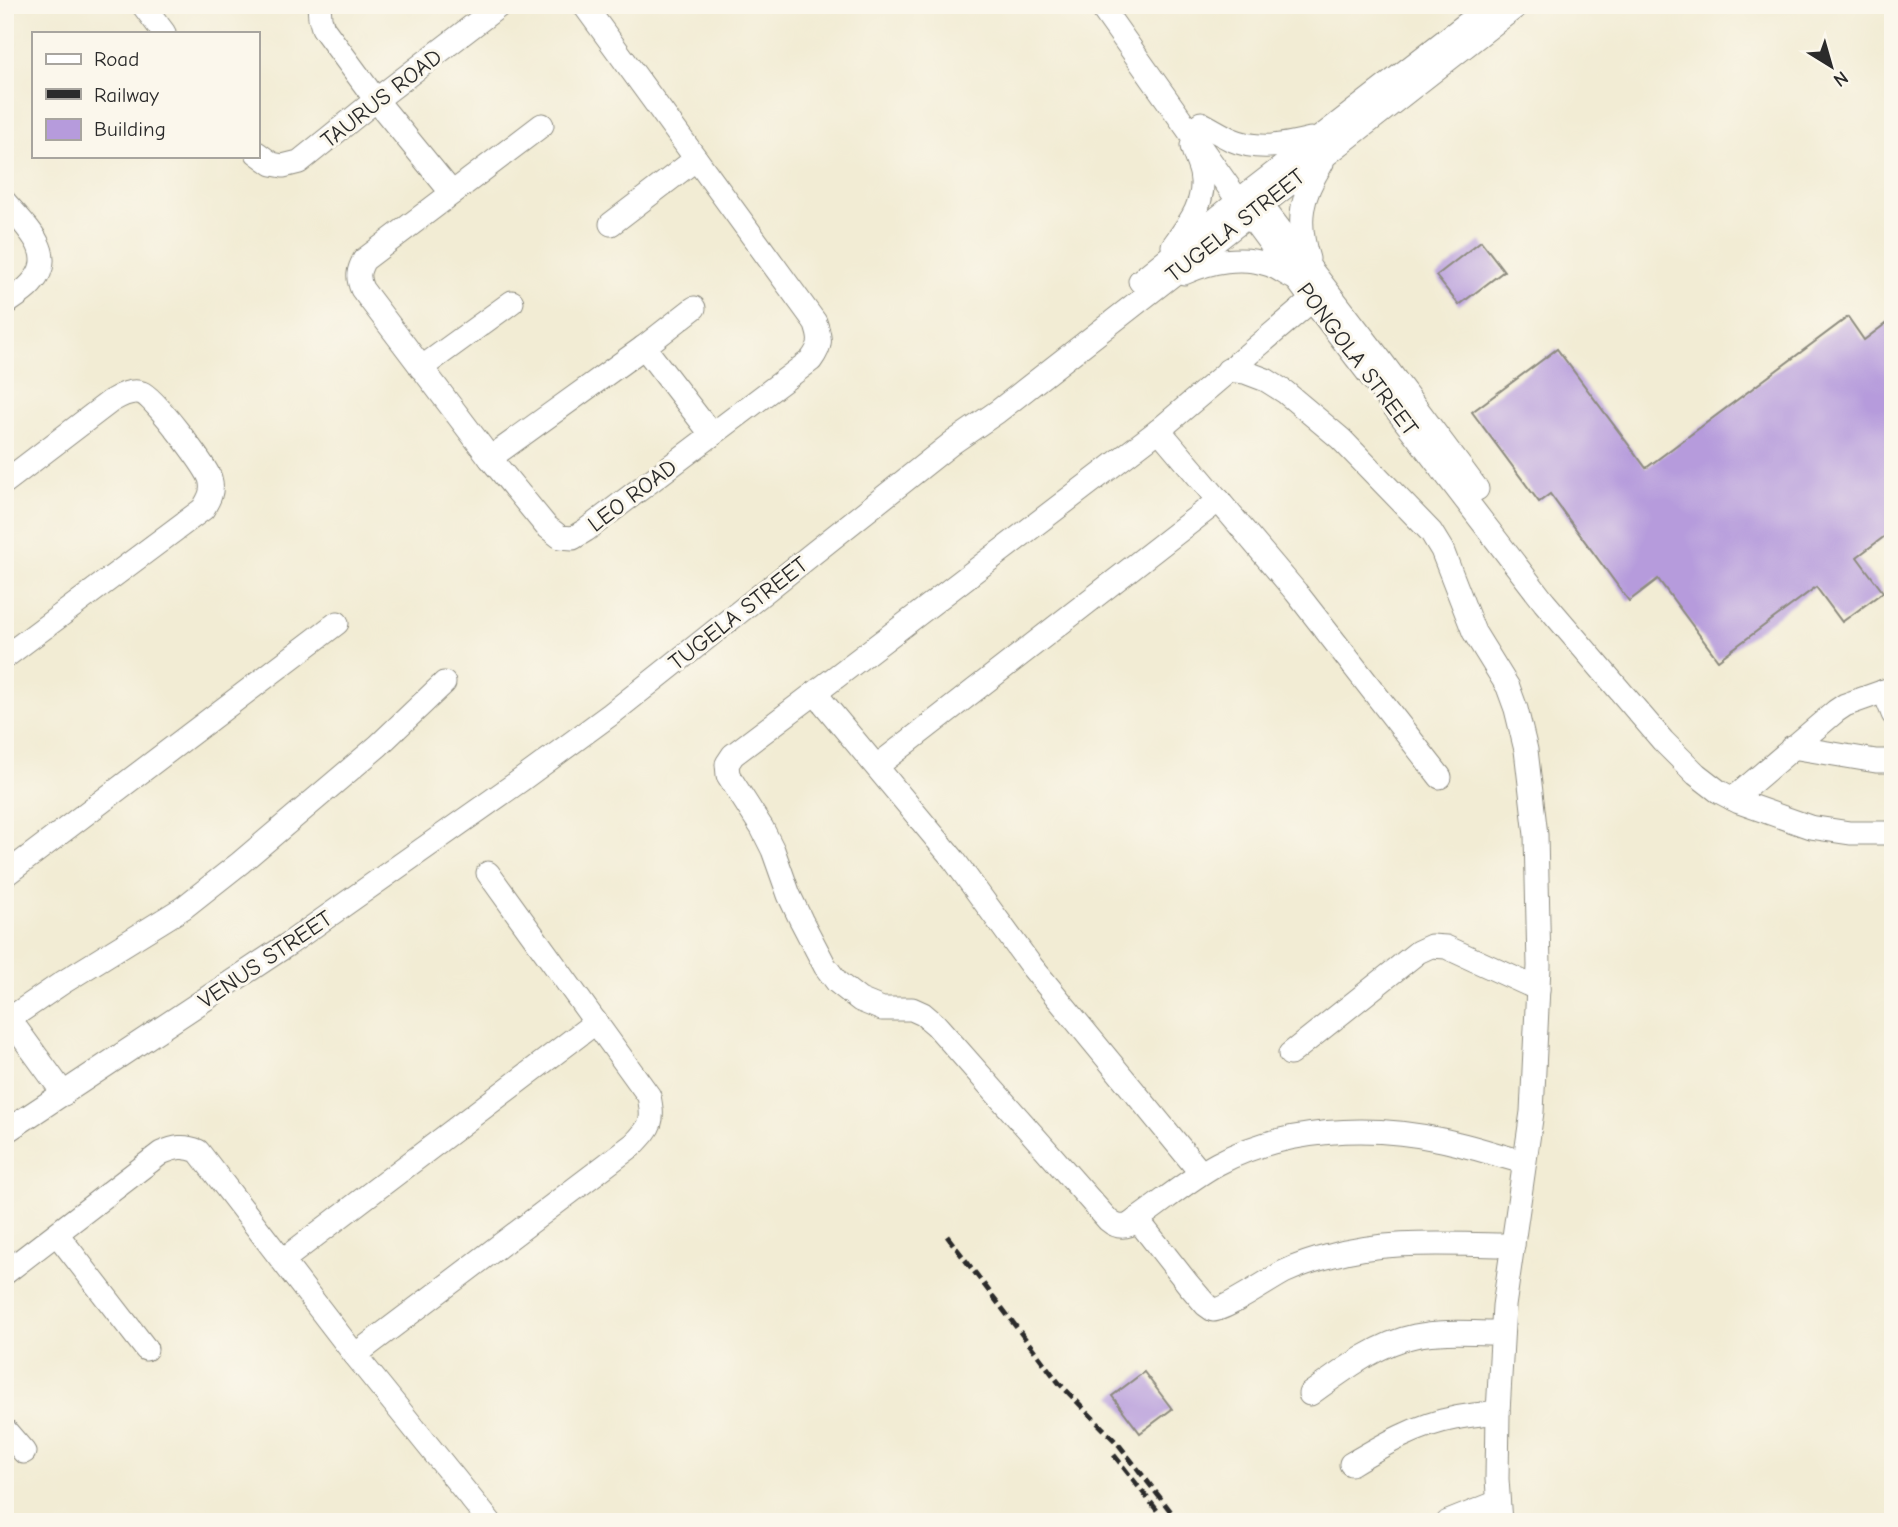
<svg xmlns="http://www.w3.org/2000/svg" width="1898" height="1527" font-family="'Comic Neue',sans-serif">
<rect width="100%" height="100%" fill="#fbf7ec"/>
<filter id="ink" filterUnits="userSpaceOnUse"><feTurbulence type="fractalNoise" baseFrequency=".0143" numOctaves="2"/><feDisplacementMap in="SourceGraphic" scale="14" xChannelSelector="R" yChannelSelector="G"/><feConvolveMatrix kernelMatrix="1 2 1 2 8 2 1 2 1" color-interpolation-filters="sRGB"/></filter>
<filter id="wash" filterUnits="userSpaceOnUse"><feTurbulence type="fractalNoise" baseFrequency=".00686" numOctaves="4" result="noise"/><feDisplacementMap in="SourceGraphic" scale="28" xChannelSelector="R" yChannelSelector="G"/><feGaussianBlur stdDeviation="1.57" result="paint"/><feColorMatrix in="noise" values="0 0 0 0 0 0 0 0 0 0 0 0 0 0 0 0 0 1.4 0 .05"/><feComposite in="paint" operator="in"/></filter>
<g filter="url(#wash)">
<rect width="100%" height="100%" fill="#f2ecd4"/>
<g id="blocks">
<g fill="#b69bdc">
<path d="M 1481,241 L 1504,271 L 1459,305 L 1436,276 Z"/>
<path d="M 1848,317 L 1864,340 L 1893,318 L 1893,530 L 1857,557 L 1883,592 L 1842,622 L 1816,587 L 1718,660 L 1658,579 L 1629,601 L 1550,494 L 1539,502 L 1472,412 L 1557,349 L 1646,468 Z"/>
<path d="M 1144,1372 L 1172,1409 L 1140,1433 L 1112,1396 Z"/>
</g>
</g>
</g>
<g filter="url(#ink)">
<use href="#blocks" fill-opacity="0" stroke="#8e8c80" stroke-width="2"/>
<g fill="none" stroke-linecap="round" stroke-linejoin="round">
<g stroke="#8e8c80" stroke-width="25">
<g id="minor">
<path d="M 143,5 L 164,33"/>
<path d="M 319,5 L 320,18 L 323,28 L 376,100 L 452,193"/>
<path d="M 1100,5 L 1233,193 L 1312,300 L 1544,602 L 1663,741 L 1696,774 L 1718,791 L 1739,802 L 1810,827 L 1850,833 L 1893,833"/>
<path d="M 1201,123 C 1210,128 1220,134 1230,139 C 1257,151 1283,146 1311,139"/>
<path d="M 542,125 L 364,260 C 358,271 357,277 362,289 L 490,458 L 546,526 L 560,537 L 573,538 L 586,530 L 811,360 C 822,345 821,339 815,322 L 584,5"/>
<path d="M 257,153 L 272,164 L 283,166 L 299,162 L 376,100 L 500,5"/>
<path d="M 5,202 C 25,226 60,254 31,284 C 24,292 14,298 5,304"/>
<path d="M 1265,210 L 1379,358 L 1477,489"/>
<path d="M 611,224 L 696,159"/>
<path d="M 1173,246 C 1189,224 1207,201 1201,173 C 1199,164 1194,155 1192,146"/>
<path d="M 1308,259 C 1296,220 1301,197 1322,163"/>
<path d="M 1184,273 C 1210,261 1242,255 1270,265 C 1278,268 1286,274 1294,278"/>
<path d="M 1140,281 L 1251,191 L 1491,5"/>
<path d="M 1312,300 L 1159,430 L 815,693 L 733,755 L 727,764 L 728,775 L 762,828 L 773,850 L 789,895 L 801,920 L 825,966 L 837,982 L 860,1000 L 882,1009 L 912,1009 L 923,1014 L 936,1025 L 1108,1220 C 1115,1226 1121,1228 1129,1225 C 1159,1205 1186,1181 1217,1164 C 1284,1128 1369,1124 1442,1140 C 1470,1146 1497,1155 1524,1162"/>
<path d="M 644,347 L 712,435"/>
<path d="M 421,368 L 512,302"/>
<path d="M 1228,370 L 1245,372 L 1266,380 L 1285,392 L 1341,439 L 1431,532 L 1442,550 L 1474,632 L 1508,687 L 1516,709 L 1526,750 L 1536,835 L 1539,966 L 1532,1112 L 1504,1306 L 1498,1412 L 1497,1479 L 1500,1522"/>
<path d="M 1159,430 L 1296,592 L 1440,777"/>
<path d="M 490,458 L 644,347 L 694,308"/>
<path d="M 5,482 L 111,401 C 120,396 131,389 142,393 C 154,397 204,464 210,478 C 214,491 209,499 203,509 L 5,657"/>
<path d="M 1884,691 L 1893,714"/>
<path d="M 815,693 L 954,860 L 1032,967 L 1201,1173"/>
<path d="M 1792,747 L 1876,761 L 1893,761"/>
<path d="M 877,766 L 1219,500"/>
<path d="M 1733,799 L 1836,711 L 1845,705 L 1893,688"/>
<path d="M 5,875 L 337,623"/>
<path d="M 5,1013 L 64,1094"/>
<path d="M 9,1019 L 62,983 L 183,908 L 240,863 L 378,746 L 444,683"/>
<path d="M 1290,1054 L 1418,952 L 1431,946 L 1446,947 L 1538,989"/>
<path d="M 5,1132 L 287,945 L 521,780 L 611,714 L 952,443 L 997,412 L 1518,5"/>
<path d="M 1137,1219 L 1188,1284 L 1206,1305 L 1213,1310 C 1225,1310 1269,1280 1284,1272 C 1299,1265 1314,1260 1330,1256 C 1388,1239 1453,1245 1513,1245"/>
<path d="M 57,1234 L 146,1349"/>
<path d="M 283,1260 L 596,1022"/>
<path d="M 5,1273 L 161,1153 C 175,1147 184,1145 198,1151 L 355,1355 L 490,1522"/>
<path d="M 355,1355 L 634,1144 C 652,1125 654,1122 649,1096 L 488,873"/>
<path d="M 1310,1394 C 1341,1372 1376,1344 1415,1336 C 1443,1330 1474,1333 1502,1333"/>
<path d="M 5,1430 L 24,1452"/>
<path d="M 1351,1464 C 1383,1445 1417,1425 1455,1418 C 1469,1415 1484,1414 1498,1412"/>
<path d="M 1448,1522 L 1498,1502"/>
</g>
</g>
<use href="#minor" stroke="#fff" stroke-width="23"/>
<g stroke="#2b2b2b" stroke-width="5" stroke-dasharray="10 5" stroke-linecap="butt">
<path d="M 947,1236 L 1059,1383 L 1119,1445 L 1179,1522"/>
<path d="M 1114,1455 L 1166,1522"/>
</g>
</g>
</g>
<g text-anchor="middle" stroke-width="6" stroke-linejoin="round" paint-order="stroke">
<g font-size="23" fill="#2b2b2b" stroke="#fbf7ec">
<text transform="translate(381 98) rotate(-38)" y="8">TAURUS ROAD</text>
<text transform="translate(1235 225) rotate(-38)" y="8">TUGELA STREET</text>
<text transform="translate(1358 359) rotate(53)" y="8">PONGOLA STREET</text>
<text transform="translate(632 495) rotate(-37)" y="8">LEO ROAD</text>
<text transform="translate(738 613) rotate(-38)" y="8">TUGELA STREET</text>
<text transform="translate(265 959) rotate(-34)" y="8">VENUS STREET</text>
</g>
</g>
<rect width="1898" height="1527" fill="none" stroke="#fbf7ec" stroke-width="28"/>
<rect x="32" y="32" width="228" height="126" fill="#fbf7ec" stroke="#a8a59f" stroke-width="2"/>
<rect x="46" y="54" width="35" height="10" fill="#ffffff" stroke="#a8a59f" stroke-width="2"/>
<text x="94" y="66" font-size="21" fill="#2b2b2b">Road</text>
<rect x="46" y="89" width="35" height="10" fill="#2b2b2b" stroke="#a8a59f" stroke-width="2"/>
<text x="94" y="102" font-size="21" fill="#2b2b2b">Railway</text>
<rect x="46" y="119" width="35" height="21" fill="#b69bdc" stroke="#a8a59f" stroke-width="2"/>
<text x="94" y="136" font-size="21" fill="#2b2b2b">Building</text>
<g transform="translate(1831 66) rotate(143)" stroke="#fbf7ec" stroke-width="5" paint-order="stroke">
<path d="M0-5L12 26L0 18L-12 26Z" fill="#2b2b2b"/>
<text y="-10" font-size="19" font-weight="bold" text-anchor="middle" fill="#2b2b2b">N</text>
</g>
</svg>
